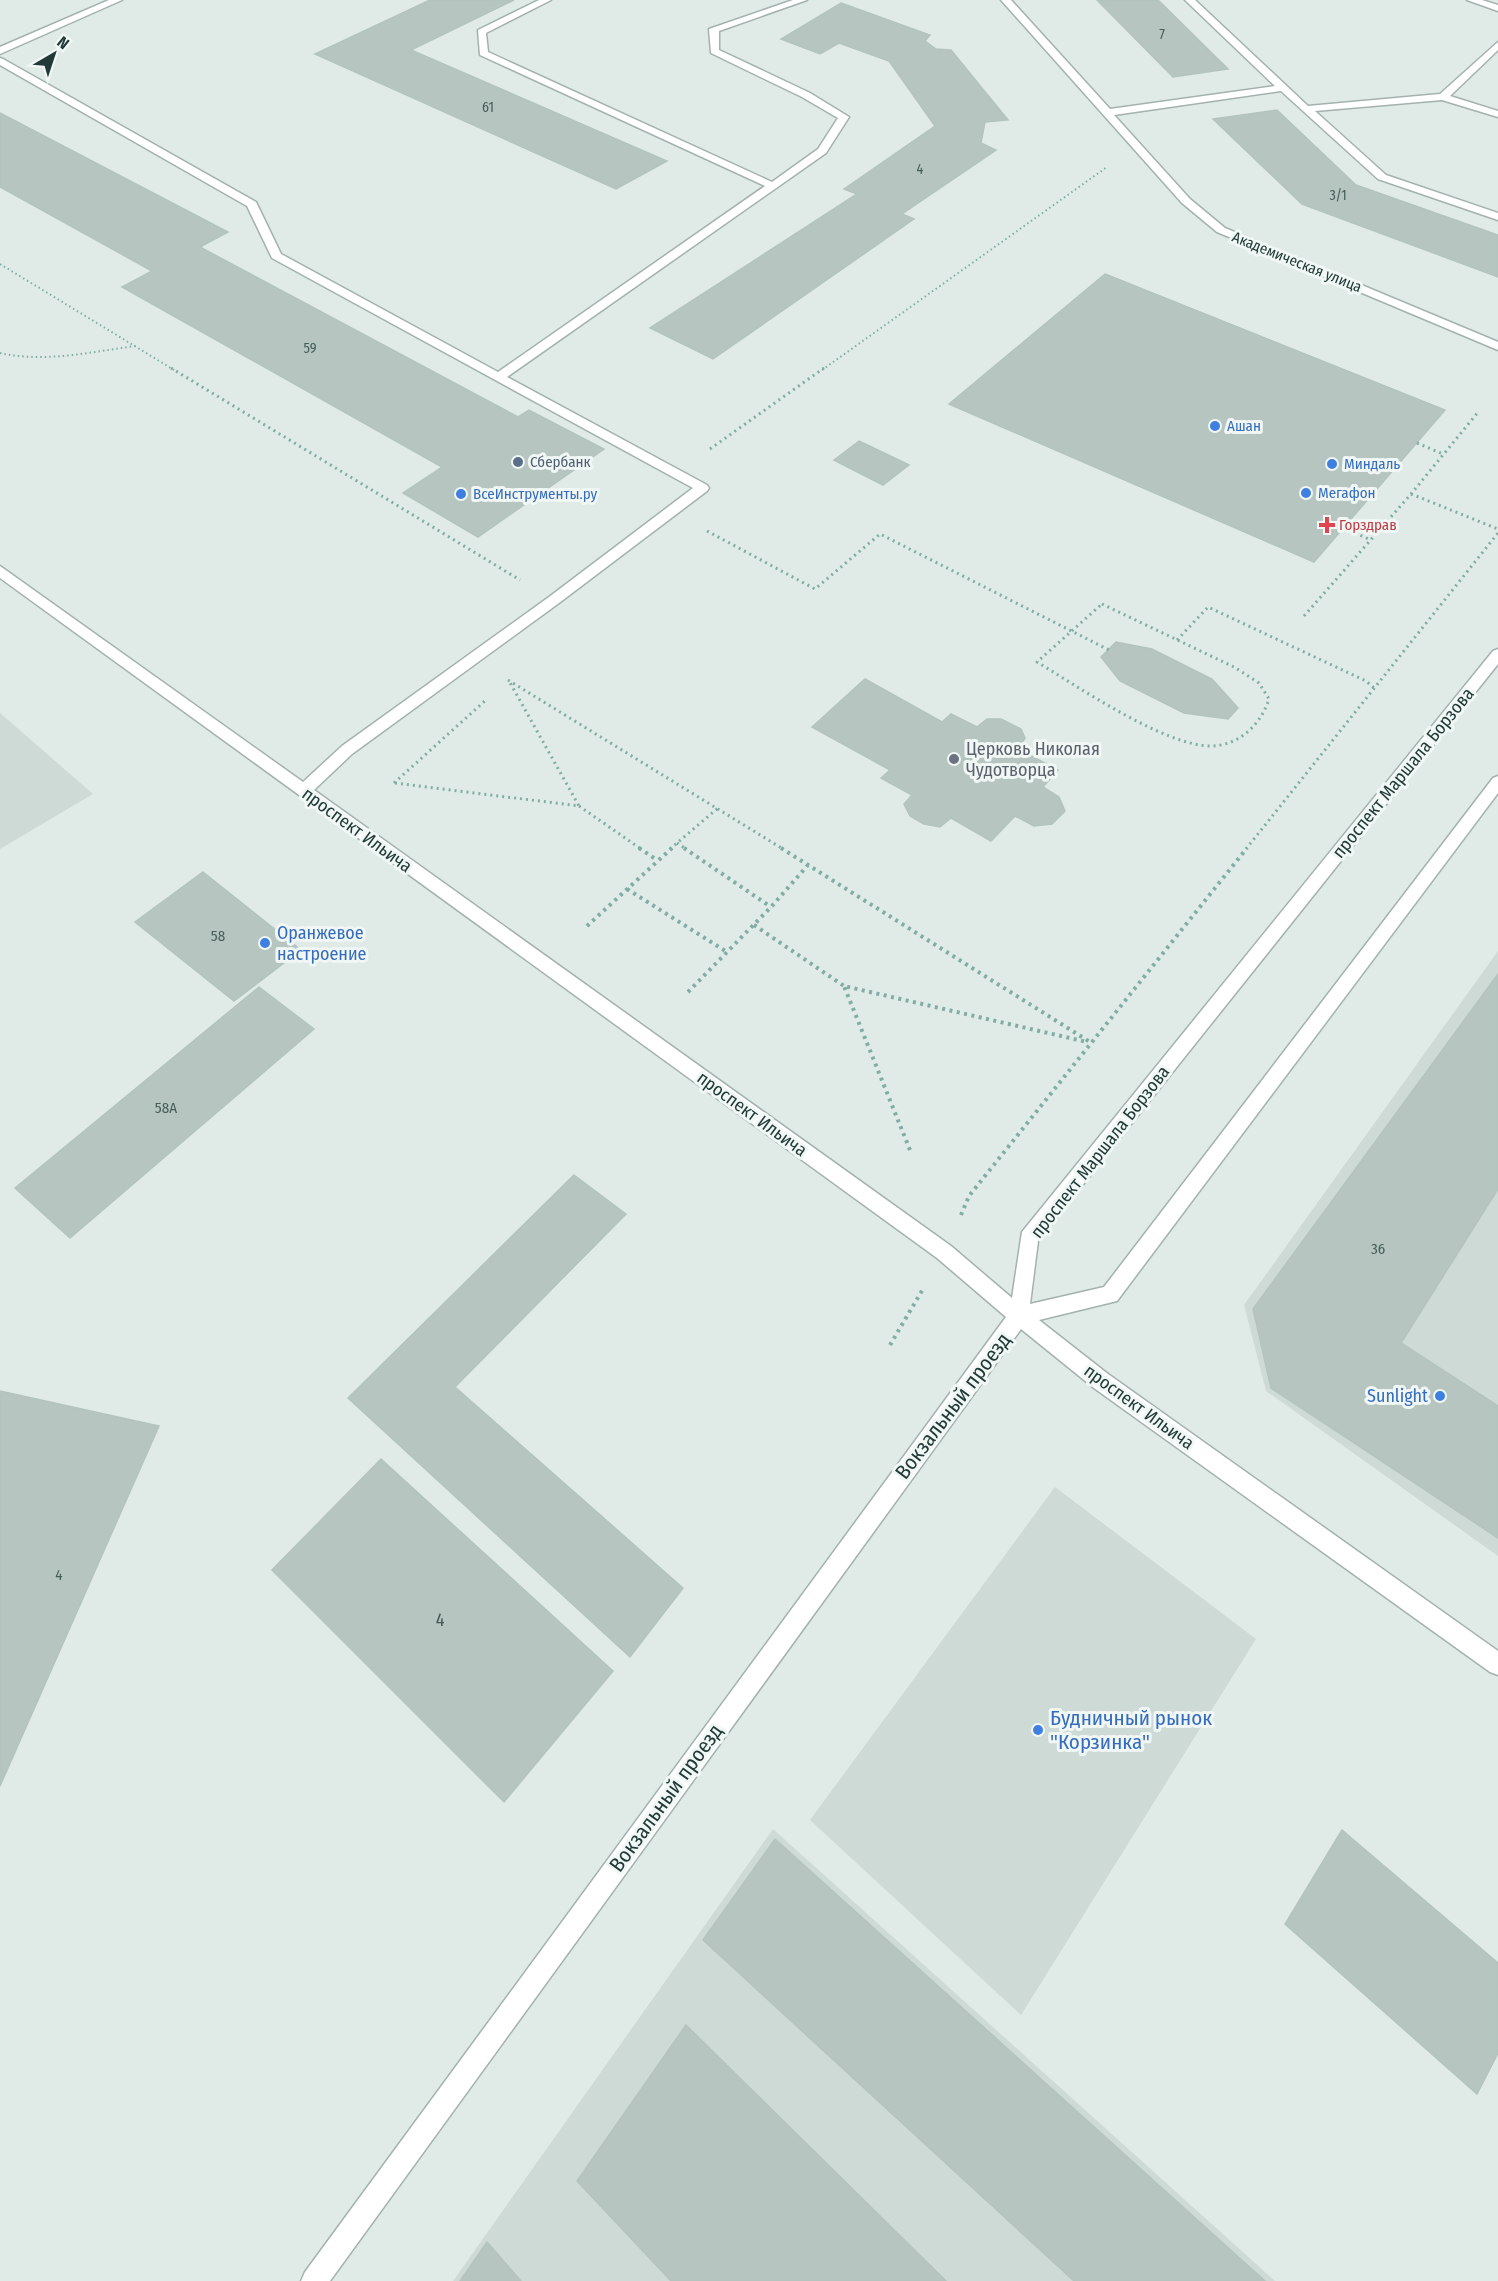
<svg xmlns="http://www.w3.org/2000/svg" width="1498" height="2281" font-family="'Fira Sans Condensed',sans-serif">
<rect width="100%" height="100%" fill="#e0ebe7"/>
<g fill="#cedad6">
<path d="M 0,713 L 93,794 L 0,849 Z"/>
<path d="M 1498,951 L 1498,1556 L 1266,1391 L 1244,1305 Z"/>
<path d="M 1055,1487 L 1256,1639 L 1021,2015 L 810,1820 Z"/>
<path d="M 773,1829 L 1275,2281 L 453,2281 Z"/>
</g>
<g fill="#b6c5c0" stroke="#b3c4bf" stroke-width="1.5">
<path d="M 430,0 L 514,0 L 411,50 L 667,161 L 616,189 L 315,54 Z"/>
<path d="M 1097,0 L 1158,0 L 1228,69 L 1173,77 Z"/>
<path d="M 841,3 L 930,35 L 925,41 L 936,49 L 951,50 L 1008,120 L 985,122 L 981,143 L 996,150 L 902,214 L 914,219 L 713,359 L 650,328 L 857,194 L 844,189 L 935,126 L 889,61 L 839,43 L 820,54 L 781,39 Z"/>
<path d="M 1277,110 L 1356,185 L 1498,235 L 1498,277 L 1302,204 L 1213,119 Z"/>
<path d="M 0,113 L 228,232 L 200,247 L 518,417 L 529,410 L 604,449 L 478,537 L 403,493 L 442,467 L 122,287 L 152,271 L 0,187 Z"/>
<path d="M 1105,274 L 1445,410 L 1314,562 L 949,404 Z"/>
<path d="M 859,441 L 909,465 L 883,485 L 834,460 Z"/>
<path d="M 1116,642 L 1152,649 L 1212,679 L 1238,708 L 1228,719 L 1184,713 L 1120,681 L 1101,657 Z"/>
<path d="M 865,679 L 942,722 L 951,714 L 977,727 L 987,719 L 1001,719 L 1021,729 L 1025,738 L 1018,749 L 1058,770 L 1043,787 L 1059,797 L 1065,811 L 1052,824 L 1034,826 L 1015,816 L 991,841 L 951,818 L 940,827 L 924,824 L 910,816 L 904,804 L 912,795 L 881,778 L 890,770 L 812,727 Z"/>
<path d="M 203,872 L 301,950 L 234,1001 L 135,922 Z"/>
<path d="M 1498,974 L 1498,1189 L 1401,1343 L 1498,1406 L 1498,1538 L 1271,1388 L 1253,1309 Z"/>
<path d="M 259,987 L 314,1029 L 70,1238 L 15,1188 Z"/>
<path d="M 574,1175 L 626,1214 L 455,1387 L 683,1588 L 630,1657 L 348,1398 Z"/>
<path d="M 0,1391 L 159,1426 L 0,1786 Z"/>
<path d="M 381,1459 L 613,1671 L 504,1802 L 272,1570 Z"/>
<path d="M 1342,1830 L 1498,1963 L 1498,2053 L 1477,2094 L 1285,1924 Z"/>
<path d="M 775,1839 L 1265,2281 L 1074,2281 L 703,1940 Z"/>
<path d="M 686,2025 L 946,2281 L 671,2281 L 577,2181 Z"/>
<path d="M 487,2242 L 521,2281 L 460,2281 Z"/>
</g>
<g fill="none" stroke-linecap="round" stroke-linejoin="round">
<g stroke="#a3b2af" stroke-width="3">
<g id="minor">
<path d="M 109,0 L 122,0 L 0,54 L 0,47 Z"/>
<path d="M 539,0 L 551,0 L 486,33 L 488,52 L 772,182 L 818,149 L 838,118 L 802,97 L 711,53 L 709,29 L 793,0 L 807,0 L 719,31 L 719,50 L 810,93 L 849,117 L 826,153 L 507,377 L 707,485 L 709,488 L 707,491 L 559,603 L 352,754 L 314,790 L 951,1246 L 1012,1298 L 1022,1232 L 1493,651 L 1498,649 L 1498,664 L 1038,1241 L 1030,1304 L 1104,1287 L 1493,778 L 1498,776 L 1498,793 L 1117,1301 L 1039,1320 L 1108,1374 L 1498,1651 L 1498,1675 L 1490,1672 L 1094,1388 L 1021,1329 L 330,2281 L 301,2281 L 305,2272 L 1006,1317 L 937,1258 L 0,578 L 0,566 L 303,782 L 342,746 L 549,597 L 693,488 L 272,258 L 247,206 L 0,65 L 0,58 L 3,59 L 256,202 L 281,254 L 498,372 L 765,186 L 480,55 L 478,30 Z"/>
<path d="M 1001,0 L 1011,0 L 1110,109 L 1275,86 L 1185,0 L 1195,0 L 1308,106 L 1440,94 L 1498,42 L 1498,50 L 1450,96 L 1498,111 L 1498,117 L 1442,100 L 1315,111 L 1386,175 L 1498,213 L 1498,220 L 1378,179 L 1281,91 L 1114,115 L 1190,199 L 1225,228 L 1498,342 L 1498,350 L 1217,232 L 1182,203 Z"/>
<path d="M 1467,0 L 1482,0 L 1498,5 L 1498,11 Z"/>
</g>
</g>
<g stroke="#81ada5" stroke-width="2" stroke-dasharray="1.5 3" stroke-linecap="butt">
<path d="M 0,264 L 174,370"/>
<path d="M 0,353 C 44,363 91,352 135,346"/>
<path d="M 822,370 L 1107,167"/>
</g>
<g stroke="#81ada5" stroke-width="3" stroke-dasharray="2 4" stroke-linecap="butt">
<path d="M 171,368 L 520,580"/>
<path d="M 1417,443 L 1443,454"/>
<path d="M 710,449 L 824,368"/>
<path d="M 1411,494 L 1498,529"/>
<path d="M 1344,528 L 1371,540"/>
<path d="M 707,531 L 815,589 L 880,534 L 1109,650"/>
<path d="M 1102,604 L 1234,667 L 1259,683 L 1269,699 C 1261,724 1240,745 1212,746 C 1166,747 1077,686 1037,662 Z"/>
<path d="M 1304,616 L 1411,494 L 1479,411"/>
<path d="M 1177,640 L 1208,607 L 1366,681 L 1374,688"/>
<path d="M 508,680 L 783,849"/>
<path d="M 394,783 L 487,699"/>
<path d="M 395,783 L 579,806 L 509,681"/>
<path d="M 579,806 L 641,849"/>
<path d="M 677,843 L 686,849"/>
<path d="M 670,849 L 718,808"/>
<path d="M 1246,849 L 1498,533"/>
</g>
<g stroke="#81ada5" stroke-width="4" stroke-dasharray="3 4.5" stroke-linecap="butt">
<path d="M 639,848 L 657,860"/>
<path d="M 684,848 L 771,907"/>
<path d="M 781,848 L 1090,1042"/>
<path d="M 627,889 L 727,952"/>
<path d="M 754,925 L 844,986"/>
<path d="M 587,926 L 672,848"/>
<path d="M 688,992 L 771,907 L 808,865"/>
<path d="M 910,1150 L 844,986 L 1087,1042"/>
<path d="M 961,1215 L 969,1196 L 1247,848"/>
<path d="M 890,1345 L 923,1289"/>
</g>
<use href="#minor" fill="#fff" fill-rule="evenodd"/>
</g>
<g fill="#3f7fe0" stroke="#f0f7f5" stroke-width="2">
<circle cx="1215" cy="426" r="6"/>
<circle cx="1332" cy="464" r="6"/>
<circle cx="1306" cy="493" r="6"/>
<circle cx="461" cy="494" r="6"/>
<circle cx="265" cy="943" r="6"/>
<circle cx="1440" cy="1396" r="6"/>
<circle cx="1038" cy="1730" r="6"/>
</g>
<circle fill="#5c6f8a" stroke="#f0f7f5" stroke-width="2" cx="518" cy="462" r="6"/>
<path fill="#e0444e" stroke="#f0f7f5" stroke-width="2" d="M1324 516h6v6h6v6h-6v6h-6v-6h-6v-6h6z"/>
<circle fill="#6b7280" stroke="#f0f7f5" stroke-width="2" cx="954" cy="759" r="6"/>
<g text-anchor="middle" stroke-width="6" stroke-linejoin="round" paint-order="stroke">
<g font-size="14" fill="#465d59">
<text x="1162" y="39">7</text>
<text x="488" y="112">61</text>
<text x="920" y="174">4</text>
<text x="1338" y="200">3/1</text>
<text x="310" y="353">59</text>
</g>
<g font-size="15" fill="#213a37" stroke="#f0f7f5">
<text transform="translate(1297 262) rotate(22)" y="5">Академическая улица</text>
</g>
<g font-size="15" fill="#366cbe" stroke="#f0f7f5" text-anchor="start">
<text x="1227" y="431">Ашан</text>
<text x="1344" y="469">Миндаль</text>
<text x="1318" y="498">Мегафон</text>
<text x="473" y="499">ВсеИнструменты.ру</text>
</g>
<g font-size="15" fill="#4e5e75" stroke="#f0f7f5" text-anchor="start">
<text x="530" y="467">Сбербанк</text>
</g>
<g font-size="15" fill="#be3a42" stroke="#f0f7f5" text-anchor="start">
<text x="1339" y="530">Горздрав</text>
</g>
<g font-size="15" fill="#465d59">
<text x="218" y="941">58</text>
<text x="166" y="1113">58А</text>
<text x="1378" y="1254">36</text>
<text x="59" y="1580">4</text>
</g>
<g font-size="18" fill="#5b616d" stroke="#f0f7f5" text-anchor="start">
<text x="966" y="755">Церковь Николая<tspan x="966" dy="21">Чудотворца</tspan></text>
</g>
<g font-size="18" fill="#213a37" stroke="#f0f7f5">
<text transform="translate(1403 773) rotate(-51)" y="6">проспект Маршала Борзова</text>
<text transform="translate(357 830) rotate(36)" y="6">проспект Ильича</text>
<text transform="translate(752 1114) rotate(36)" y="6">проспект Ильича</text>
<text transform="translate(1100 1152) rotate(-52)" y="6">проспект Маршала Борзова</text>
<text transform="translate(1139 1407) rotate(36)" y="6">проспект Ильича</text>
</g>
<g font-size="18" fill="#366cbe" stroke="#f0f7f5" text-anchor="start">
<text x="277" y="939">Оранжевое<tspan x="277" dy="21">настроение</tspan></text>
<text x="1428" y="1402" text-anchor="end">Sunlight</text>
</g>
<g font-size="18" fill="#465d59">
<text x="440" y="1626">4</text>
</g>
<g font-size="21" fill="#213a37" stroke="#f0f7f5">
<text transform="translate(953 1406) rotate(-53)" y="7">Вокзальный проезд</text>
<text transform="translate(666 1798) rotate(-54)" y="7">Вокзальный проезд</text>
</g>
<g font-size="21" fill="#366cbe" stroke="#f0f7f5" text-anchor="start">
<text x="1050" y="1725">Будничный рынок<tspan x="1050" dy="24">"Корзинка"</tspan></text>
</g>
</g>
<g transform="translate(54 54) rotate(39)" stroke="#f0f7f5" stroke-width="4.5" paint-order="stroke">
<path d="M0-4.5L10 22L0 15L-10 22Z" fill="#213a37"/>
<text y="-9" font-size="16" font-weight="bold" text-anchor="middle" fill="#213a37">N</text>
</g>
</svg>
